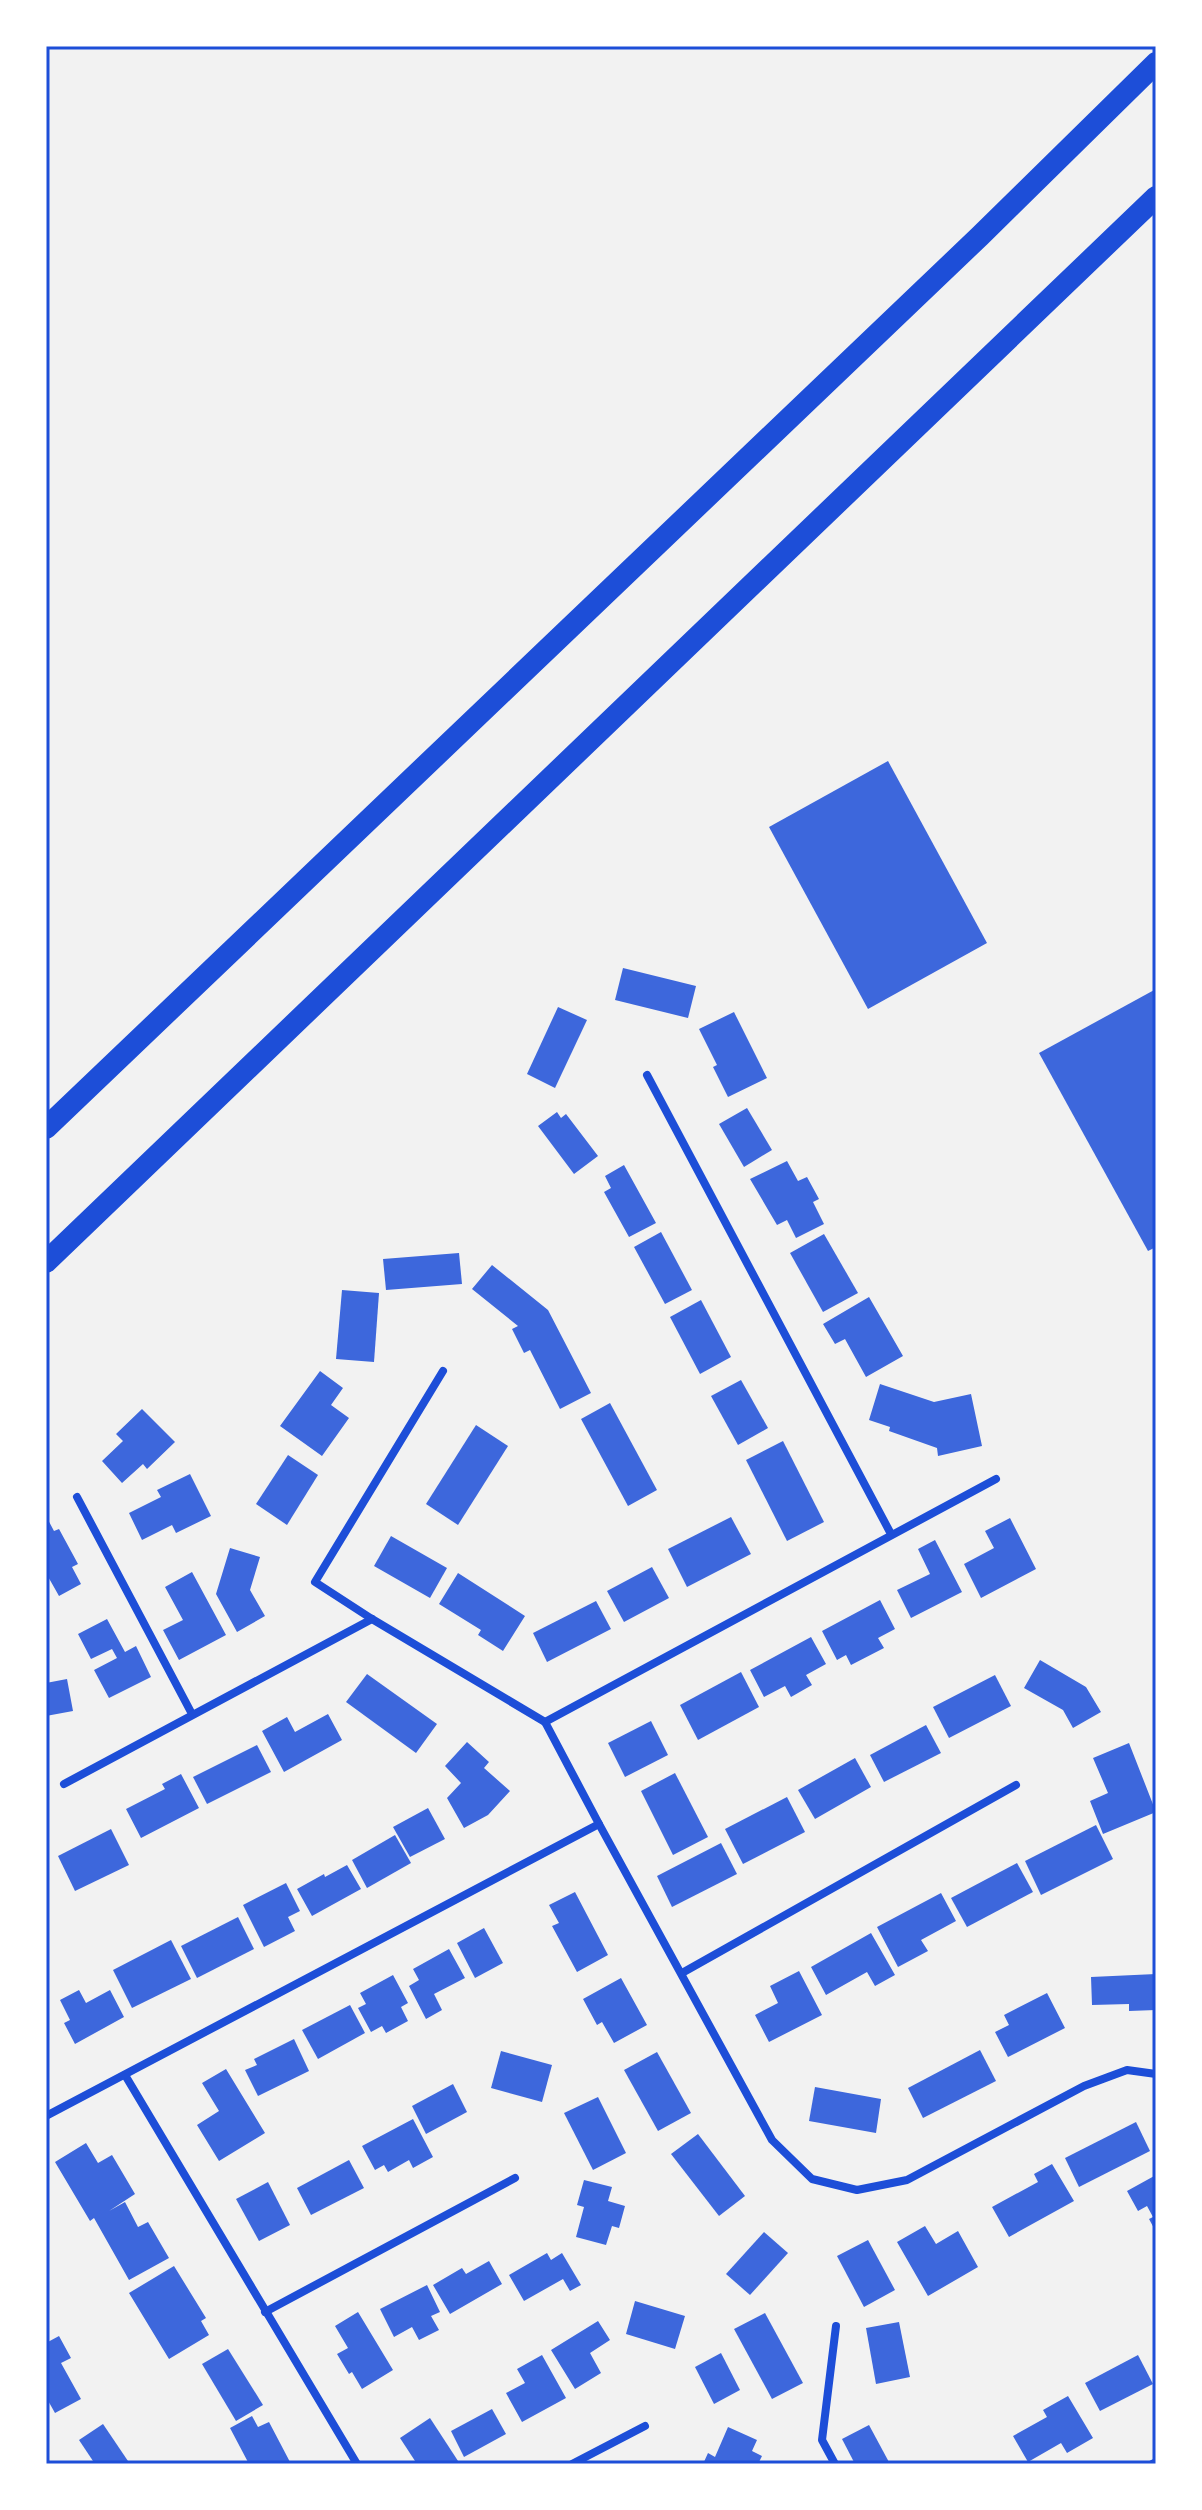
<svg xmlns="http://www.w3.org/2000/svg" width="1202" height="2510" font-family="Overpass,sans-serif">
<rect width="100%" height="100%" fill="#f2f2f2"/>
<g fill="#3d67dc">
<path d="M 888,761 L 987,943 L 868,1009 L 769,827 Z"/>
<path d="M 623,968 L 696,986 L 688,1018 L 615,1000 Z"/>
<path d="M 1156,989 L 1156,1247 L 1148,1251 L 1039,1053 Z"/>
<path d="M 558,1007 L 587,1020 L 555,1088 L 527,1074 Z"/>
<path d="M 734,1012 L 767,1078 L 728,1097 L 713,1067 L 717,1065 L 699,1029 Z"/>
<path d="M 747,1108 L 772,1150 L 744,1167 L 719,1124 Z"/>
<path d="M 557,1112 L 561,1118 L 566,1114 L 598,1156 L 574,1174 L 538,1126 Z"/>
<path d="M 787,1161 L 798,1181 L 807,1177 L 819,1199 L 813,1202 L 824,1224 L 796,1238 L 787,1220 L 777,1225 L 750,1179 Z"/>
<path d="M 624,1165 L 656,1223 L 629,1237 L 604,1192 L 611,1188 L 605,1176 Z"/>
<path d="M 661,1232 L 692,1290 L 665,1304 L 634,1247 Z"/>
<path d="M 824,1234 L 858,1293 L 823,1312 L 790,1253 Z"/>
<path d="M 459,1253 L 462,1284 L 386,1290 L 383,1259 Z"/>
<path d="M 492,1265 L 548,1310 L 591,1393 L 560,1409 L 530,1350 L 524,1353 L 512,1329 L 518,1326 L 472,1289 Z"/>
<path d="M 342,1290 L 379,1293 L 374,1362 L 336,1359 Z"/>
<path d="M 869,1297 L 903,1356 L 866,1377 L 845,1339 L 835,1344 L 823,1324 Z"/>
<path d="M 701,1300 L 731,1357 L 700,1374 L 670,1317 Z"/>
<path d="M 320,1371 L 343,1388 L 331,1405 L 349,1418 L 322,1456 L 280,1426 Z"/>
<path d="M 741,1380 L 768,1428 L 738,1445 L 711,1396 Z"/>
<path d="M 880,1384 L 934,1402 L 971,1394 L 982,1446 L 938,1456 L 937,1448 L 889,1431 L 890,1427 L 869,1420 Z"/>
<path d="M 610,1403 L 657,1490 L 628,1506 L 581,1419 Z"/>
<path d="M 142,1409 L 175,1442 L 147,1469 L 143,1464 L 122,1483 L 102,1461 L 123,1441 L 116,1434 Z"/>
<path d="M 476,1425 L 508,1446 L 458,1525 L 426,1504 Z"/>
<path d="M 783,1441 L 824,1522 L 787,1541 L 746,1460 Z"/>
<path d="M 288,1455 L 318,1475 L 287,1525 L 256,1504 Z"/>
<path d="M 190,1474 L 211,1516 L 176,1533 L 172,1525 L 142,1540 L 129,1513 L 161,1497 L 157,1490 Z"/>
<path d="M 46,1516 L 54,1531 L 59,1529 L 78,1564 L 72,1567 L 81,1584 L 59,1596 L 46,1573 Z"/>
<path d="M 731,1517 L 751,1554 L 687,1587 L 668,1549 Z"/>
<path d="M 1010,1518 L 1036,1569 L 981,1598 L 964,1564 L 994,1548 L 985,1531 Z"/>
<path d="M 391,1536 L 447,1568 L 430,1598 L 374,1566 Z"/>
<path d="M 935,1540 L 962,1592 L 911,1618 L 897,1590 L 930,1574 L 918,1549 Z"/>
<path d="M 230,1548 L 260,1557 L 250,1590 L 265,1616 L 237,1632 L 216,1594 Z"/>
<path d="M 652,1567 L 669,1598 L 624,1622 L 607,1591 Z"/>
<path d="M 192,1572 L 226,1635 L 179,1660 L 163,1630 L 183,1620 L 165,1587 Z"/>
<path d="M 458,1573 L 525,1616 L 503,1651 L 478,1635 L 481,1630 L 439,1604 Z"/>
<path d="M 880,1600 L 895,1629 L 878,1638 L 884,1648 L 851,1665 L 846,1655 L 837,1660 L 822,1631 Z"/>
<path d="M 596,1601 L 611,1629 L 547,1662 L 533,1633 Z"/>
<path d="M 107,1619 L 125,1652 L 136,1646 L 151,1677 L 109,1698 L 94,1670 L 117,1658 L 112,1649 L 91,1659 L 78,1634 Z"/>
<path d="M 811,1637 L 826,1664 L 806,1675 L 812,1685 L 791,1697 L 785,1686 L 764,1697 L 750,1670 Z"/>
<path d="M 1040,1660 L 1086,1687 L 1101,1712 L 1073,1728 L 1063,1710 L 1024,1688 Z"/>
<path d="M 741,1672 L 759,1707 L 698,1740 L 680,1705 Z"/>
<path d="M 367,1674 L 437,1724 L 416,1753 L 346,1702 Z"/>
<path d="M 995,1675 L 1011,1706 L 949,1738 L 933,1707 Z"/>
<path d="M 67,1679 L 73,1711 L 46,1716 L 46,1683 Z"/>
<path d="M 328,1714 L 342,1740 L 284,1772 L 262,1731 L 287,1717 L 295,1732 Z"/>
<path d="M 651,1721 L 668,1755 L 625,1777 L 608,1743 Z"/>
<path d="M 926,1725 L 941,1753 L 884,1782 L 870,1755 Z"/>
<path d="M 467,1742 L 489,1762 L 484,1768 L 510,1791 L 488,1815 L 464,1828 L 447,1798 L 461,1783 L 445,1766 Z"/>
<path d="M 1129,1743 L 1156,1812 L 1103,1834 L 1090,1801 L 1108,1793 L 1093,1758 Z"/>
<path d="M 257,1745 L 271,1772 L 207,1804 L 193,1777 Z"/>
<path d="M 855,1758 L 871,1787 L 815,1819 L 798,1790 Z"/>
<path d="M 675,1773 L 708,1837 L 673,1855 L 641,1791 Z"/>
<path d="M 181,1774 L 199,1808 L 141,1838 L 126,1809 L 165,1789 L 162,1784 Z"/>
<path d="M 787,1797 L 805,1832 L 743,1864 L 725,1829 Z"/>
<path d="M 428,1808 L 445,1839 L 410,1857 L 393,1827 Z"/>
<path d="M 1096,1825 L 1113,1859 L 1041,1895 L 1025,1861 Z"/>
<path d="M 111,1829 L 129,1865 L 75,1891 L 58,1856 Z"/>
<path d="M 395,1835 L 411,1863 L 367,1888 L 352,1860 Z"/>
<path d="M 721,1843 L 737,1874 L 672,1907 L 657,1876 Z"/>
<path d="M 1017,1863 L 1033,1892 L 967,1927 L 951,1898 Z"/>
<path d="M 347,1865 L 361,1889 L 312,1916 L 297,1889 L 324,1874 L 325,1877 Z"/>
<path d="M 286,1883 L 300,1911 L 288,1917 L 295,1931 L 264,1947 L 243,1905 Z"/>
<path d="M 575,1892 L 608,1955 L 577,1972 L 552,1926 L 559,1923 L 549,1905 Z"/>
<path d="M 941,1893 L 956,1921 L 921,1940 L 928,1951 L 898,1967 L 877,1927 Z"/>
<path d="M 238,1917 L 254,1949 L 197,1978 L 181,1946 Z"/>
<path d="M 484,1928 L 503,1963 L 475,1978 L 457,1943 Z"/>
<path d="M 871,1933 L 895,1975 L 875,1986 L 867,1972 L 826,1995 L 811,1967 Z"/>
<path d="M 171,1940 L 191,1979 L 132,2008 L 113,1970 Z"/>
<path d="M 449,1949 L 465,1978 L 434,1994 L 442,2010 L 426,2019 L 409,1986 L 419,1980 L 413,1969 Z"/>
<path d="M 799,1971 L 822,2015 L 769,2042 L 755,2015 L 778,2003 L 770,1986 Z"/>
<path d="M 1156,1974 L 1156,2010 L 1129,2011 L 1129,2004 L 1092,2005 L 1091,1977 Z"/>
<path d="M 393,1975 L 408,2003 L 401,2007 L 408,2021 L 386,2033 L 382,2026 L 371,2032 L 358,2008 L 366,2004 L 360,1993 Z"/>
<path d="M 621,1978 L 647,2025 L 614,2043 L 602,2022 L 597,2025 L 583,1999 Z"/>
<path d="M 79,1990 L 86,2003 L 110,1990 L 124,2017 L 75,2044 L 64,2023 L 70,2020 L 60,2000 Z"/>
<path d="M 1047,1993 L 1065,2028 L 1008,2057 L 995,2032 L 1009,2025 L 1004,2015 Z"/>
<path d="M 350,2005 L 365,2033 L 318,2059 L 302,2030 Z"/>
<path d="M 294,2039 L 309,2071 L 258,2096 L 245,2070 L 257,2065 L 254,2059 Z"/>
<path d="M 980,2050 L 996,2081 L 923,2118 L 908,2088 Z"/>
<path d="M 501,2051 L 552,2065 L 542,2102 L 491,2088 Z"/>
<path d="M 657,2052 L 691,2113 L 658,2131 L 624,2070 Z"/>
<path d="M 226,2069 L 265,2133 L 219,2161 L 197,2125 L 219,2111 L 202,2083 Z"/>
<path d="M 453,2084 L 467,2112 L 426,2134 L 412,2106 Z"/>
<path d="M 815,2087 L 881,2099 L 876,2133 L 809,2121 Z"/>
<path d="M 598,2097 L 626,2153 L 593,2170 L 564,2113 Z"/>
<path d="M 413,2119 L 433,2157 L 413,2168 L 409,2160 L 388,2172 L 384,2165 L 375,2170 L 362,2146 Z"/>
<path d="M 1136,2122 L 1150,2151 L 1079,2187 L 1065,2158 Z"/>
<path d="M 698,2134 L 745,2196 L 719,2216 L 671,2154 Z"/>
<path d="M 86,2143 L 98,2163 L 112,2155 L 135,2194 L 109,2211 L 125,2202 L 138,2227 L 148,2222 L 169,2258 L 129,2280 L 94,2218 L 90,2221 L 55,2162 Z"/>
<path d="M 349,2160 L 364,2188 L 311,2215 L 297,2188 Z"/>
<path d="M 1052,2164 L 1074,2201 L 1009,2237 L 992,2207 L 1038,2182 L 1034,2174 Z"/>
<path d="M 1156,2175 L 1156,2232 L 1149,2219 L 1153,2217 L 1147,2206 L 1138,2211 L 1127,2191 Z"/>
<path d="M 584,2180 L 612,2187 L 608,2201 L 625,2206 L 619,2228 L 612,2226 L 606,2245 L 576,2237 L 584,2207 L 577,2205 Z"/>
<path d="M 268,2182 L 290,2225 L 259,2241 L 236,2199 Z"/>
<path d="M 925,2226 L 936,2244 L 958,2231 L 978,2267 L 928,2296 L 897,2242 Z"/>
<path d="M 764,2232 L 788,2253 L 750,2295 L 726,2274 Z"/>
<path d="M 868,2240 L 895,2290 L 864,2307 L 837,2256 Z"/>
<path d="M 547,2253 L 551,2260 L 562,2253 L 581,2285 L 570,2291 L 563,2279 L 524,2301 L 509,2275 Z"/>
<path d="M 489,2261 L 502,2284 L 450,2314 L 433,2285 L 462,2268 L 466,2274 Z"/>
<path d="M 174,2266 L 206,2318 L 201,2321 L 209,2335 L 169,2359 L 129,2293 Z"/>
<path d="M 427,2285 L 440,2312 L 431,2316 L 439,2330 L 419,2340 L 412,2327 L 394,2337 L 380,2309 Z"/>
<path d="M 635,2301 L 685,2316 L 675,2349 L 626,2334 Z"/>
<path d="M 358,2312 L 393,2370 L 362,2389 L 352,2372 L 349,2374 L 337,2354 L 348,2348 L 335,2326 Z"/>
<path d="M 765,2313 L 803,2383 L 772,2399 L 734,2329 Z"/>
<path d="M 598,2321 L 610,2340 L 590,2353 L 601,2373 L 575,2389 L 551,2350 Z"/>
<path d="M 899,2322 L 910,2377 L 876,2384 L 866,2328 Z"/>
<path d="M 59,2336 L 71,2358 L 61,2363 L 81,2399 L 55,2413 L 46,2397 L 46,2343 Z"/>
<path d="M 228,2349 L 263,2405 L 236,2421 L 202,2364 Z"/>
<path d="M 721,2353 L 740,2390 L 714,2404 L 695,2367 Z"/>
<path d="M 542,2355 L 566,2398 L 522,2422 L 506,2393 L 525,2383 L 517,2369 Z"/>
<path d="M 1138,2355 L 1153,2384 L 1100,2411 L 1085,2383 Z"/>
<path d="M 1068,2396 L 1093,2438 L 1067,2453 L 1061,2443 L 1028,2462 L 1013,2436 L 1047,2417 L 1043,2410 Z"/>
<path d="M 492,2409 L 506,2434 L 464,2457 L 451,2431 Z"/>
<path d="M 252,2416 L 258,2427 L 269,2422 L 290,2462 L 286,2464 L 249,2464 L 230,2428 Z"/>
<path d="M 430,2418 L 460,2464 L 417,2464 L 400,2438 Z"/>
<path d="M 103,2424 L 130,2464 L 95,2464 L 79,2440 Z"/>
<path d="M 869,2425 L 890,2464 L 855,2464 L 842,2439 Z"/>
<path d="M 728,2427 L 757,2440 L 752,2451 L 762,2456 L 758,2464 L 703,2464 L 708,2453 L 715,2457 Z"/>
</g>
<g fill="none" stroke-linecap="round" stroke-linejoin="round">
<g stroke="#1d4ed8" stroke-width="8">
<path d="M 647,1075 L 891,1534"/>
<path d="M 443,1371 L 315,1582 L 372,1619 L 545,1722 L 599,1824 L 772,2140 L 812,2179 L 857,2190 L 907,2180 L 1084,2086 L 1127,2070 L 1156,2074"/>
<path d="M 77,1497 L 192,1714"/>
<path d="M 545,1722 L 996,1479"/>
<path d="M 64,1784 L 372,1619"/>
<path d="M 682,1973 L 1016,1785"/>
<path d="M 125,2075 L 357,2464"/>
<path d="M 46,2116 L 599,1824"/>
<path d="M 265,2312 L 515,2178"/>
<path d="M 572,2464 L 645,2426"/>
<path d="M 835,2464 L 822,2440 L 836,2326"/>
<path d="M 1152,2464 L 1156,2462"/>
</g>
<g stroke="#1d4ed8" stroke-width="22">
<path d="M 46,1128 L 980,236 L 1156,63"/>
<path d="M 46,1262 L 1156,197"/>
</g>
</g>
<rect width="1202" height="2510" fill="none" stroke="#ffffff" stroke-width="96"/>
<rect x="48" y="48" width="1106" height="2414" fill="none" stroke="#1d4ed8" stroke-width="3"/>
</svg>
